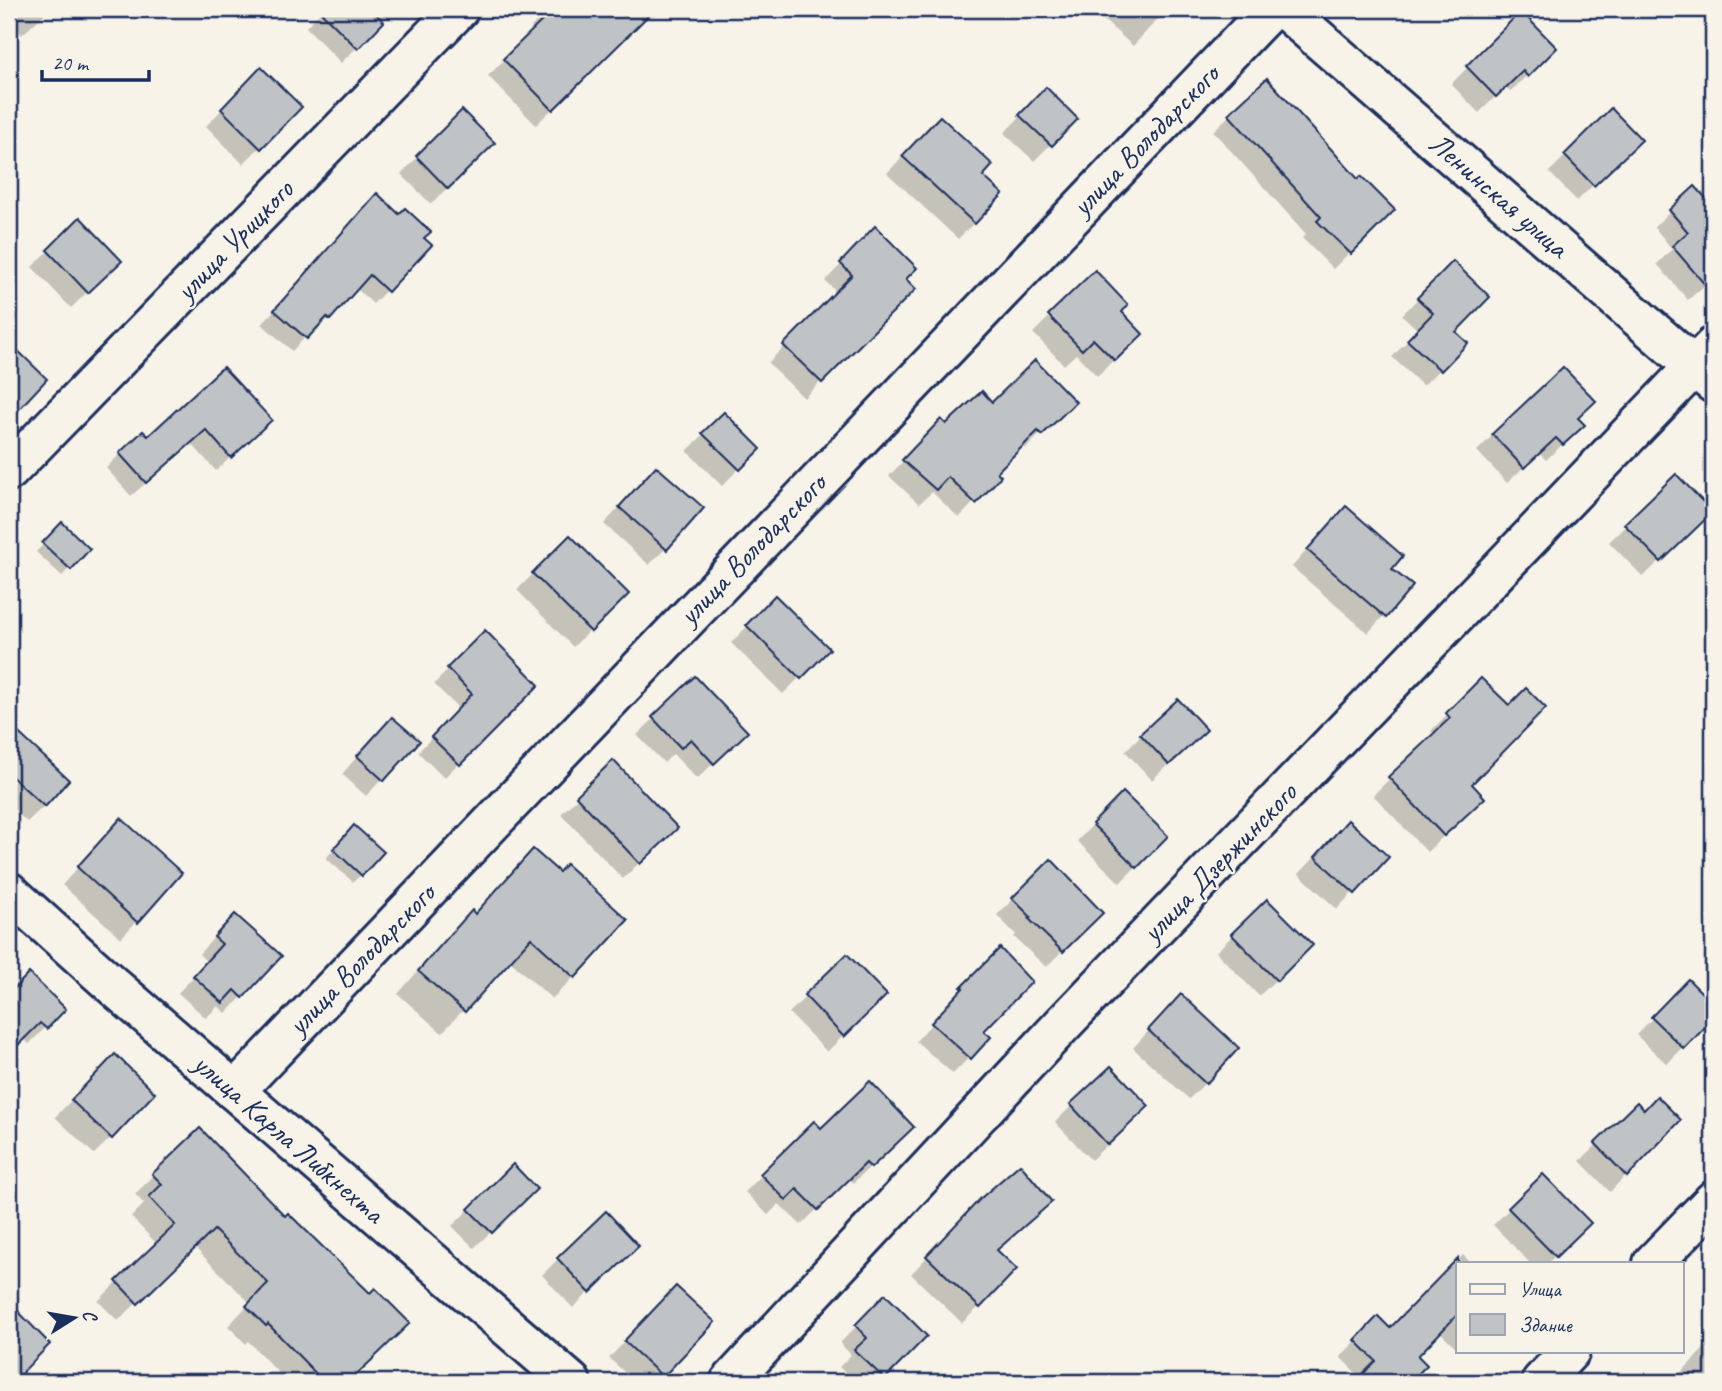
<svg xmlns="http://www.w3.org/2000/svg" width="1722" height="1391" font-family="Caveat,sans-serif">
<rect width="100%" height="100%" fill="#f7f3e8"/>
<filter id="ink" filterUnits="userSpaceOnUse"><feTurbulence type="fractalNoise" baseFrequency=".0143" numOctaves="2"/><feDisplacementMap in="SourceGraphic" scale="14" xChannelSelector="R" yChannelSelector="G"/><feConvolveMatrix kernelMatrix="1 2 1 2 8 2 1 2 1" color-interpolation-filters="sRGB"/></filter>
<g filter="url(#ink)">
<g fill="#0003">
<path d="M 9,9 L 50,9 L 22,35 L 9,21 Z"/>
<path d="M 324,9 L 396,9 L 341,63 L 306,27 Z"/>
<path d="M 549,9 L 653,9 L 536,125 L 488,76 L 534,30 L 531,27 Z"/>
<path d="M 1091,9 L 1167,9 L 1133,46 Z"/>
<path d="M 1521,14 L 1555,48 L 1510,92 L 1505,87 L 1479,113 L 1451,84 Z"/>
<path d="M 261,69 L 300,107 L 243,164 L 206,126 Z"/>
<path d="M 1046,90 L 1076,119 L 1034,161 L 1004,133 Z"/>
<path d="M 1611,111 L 1639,140 L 1577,201 L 1549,172 Z"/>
<path d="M 462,112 L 493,143 L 431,204 L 401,174 Z"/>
<path d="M 1230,115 L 1392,210 L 1333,269 L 1302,238 L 1306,234 L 1213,131 Z"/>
<path d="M 924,134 L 980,176 L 974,223 L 958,239 L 887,173 Z"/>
<path d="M 1695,189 L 1713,209 L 1713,278 L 1688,300 L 1657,264 L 1672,249 L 1654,227 Z"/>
<path d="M 364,209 L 399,216 L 430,245 L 373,304 L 356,288 L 316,332 L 313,329 L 292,351 L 262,324 Z"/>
<path d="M 80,220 L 119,261 L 71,308 L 32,267 Z"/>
<path d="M 875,229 L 903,279 L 914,289 L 804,398 L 768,363 L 837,292 L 825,281 Z"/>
<path d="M 1094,273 L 1119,312 L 1141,334 L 1097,376 L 1076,354 L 1064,365 L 1033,333 Z"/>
<path d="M 1437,279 L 1454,332 L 1465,343 L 1423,386 L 1392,357 L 1418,330 L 1402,315 Z"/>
<path d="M 1074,402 L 1025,449 L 1022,445 L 994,472 L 999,476 L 959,518 L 932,492 L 919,504 L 889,476 L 926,437 L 992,404 Z"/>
<path d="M 724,414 L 758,449 L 722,486 L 687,451 Z"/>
<path d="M 1576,418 L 1566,441 L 1546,460 L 1539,453 L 1507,483 L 1477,451 L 1493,435 Z"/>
<path d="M 270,420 L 216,471 L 191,443 L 131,496 L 106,468 L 120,454 L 148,438 Z"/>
<path d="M 1676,477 L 1711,512 L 1643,577 L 1609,542 Z"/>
<path d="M 640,485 L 666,548 L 649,565 L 604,524 Z"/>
<path d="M 62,525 L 88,549 L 62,576 L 36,552 Z"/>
<path d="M 1329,525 L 1411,586 L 1368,633 L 1292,567 Z"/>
<path d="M 570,537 L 626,594 L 573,647 L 517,590 Z"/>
<path d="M 775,598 L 828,649 L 783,694 L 731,643 Z"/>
<path d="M 485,633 L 536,685 L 444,778 L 418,752 L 459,709 L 434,684 Z"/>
<path d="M 695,679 L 729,748 L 697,779 L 673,754 L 664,763 L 637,735 Z"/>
<path d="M 1481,680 L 1466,814 L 1427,852 L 1373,795 L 1435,735 L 1431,731 Z"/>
<path d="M 9,709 L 20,719 L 9,731 Z"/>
<path d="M 376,735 L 418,741 L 366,796 L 342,774 Z"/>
<path d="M 1141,735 L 1188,746 L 1152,780 L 1125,751 Z"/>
<path d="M 613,763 L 675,827 L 623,879 L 561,814 Z"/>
<path d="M 23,771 L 44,806 L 27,822 L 9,805 L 9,786 Z"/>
<path d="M 1123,794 L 1166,836 L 1120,883 L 1077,841 Z"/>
<path d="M 121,820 L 137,921 L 121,938 L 62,885 Z"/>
<path d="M 347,835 L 361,875 L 353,882 L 326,858 Z"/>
<path d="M 1332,839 L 1386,858 L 1337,909 L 1299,874 Z"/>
<path d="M 533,851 L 574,977 L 552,999 L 509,960 L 442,1033 L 398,994 L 450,934 L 472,913 L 474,915 Z"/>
<path d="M 1051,862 L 1101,913 L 1046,967 L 1014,937 L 1016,935 L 997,915 Z"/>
<path d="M 1267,901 L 1311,945 L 1259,996 L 1216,952 Z"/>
<path d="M 219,932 L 242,997 L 226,1013 L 218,1006 L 206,1018 L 178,993 L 207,962 L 199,954 Z"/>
<path d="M 1000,951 L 981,1031 L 989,1037 L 953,1074 L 916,1041 L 948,1006 L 946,1004 Z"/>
<path d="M 847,956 L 884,995 L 827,1052 L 789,1013 Z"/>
<path d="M 29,975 L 64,1009 L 29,1044 L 22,1038 L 9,1052 L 9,996 Z"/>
<path d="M 1688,982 L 1713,1007 L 1713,1017 L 1667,1064 L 1636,1035 Z"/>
<path d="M 1165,1013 L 1205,1083 L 1189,1099 L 1133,1048 Z"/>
<path d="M 115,1056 L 111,1138 L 94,1154 L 55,1117 Z"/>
<path d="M 1111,1068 L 1130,1123 L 1091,1160 L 1055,1122 Z"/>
<path d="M 1637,1105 L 1626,1175 L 1610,1192 L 1580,1161 Z"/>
<path d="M 814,1123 L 821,1130 L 895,1143 L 853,1183 L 849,1178 L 801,1225 L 779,1204 L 768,1215 L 745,1192 Z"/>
<path d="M 199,1131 L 285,1218 L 370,1295 L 407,1323 L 347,1382 L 287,1382 L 248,1341 L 246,1344 L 228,1326 L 250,1303 L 194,1247 L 118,1321 L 98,1301 L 157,1244 L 131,1217 L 144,1204 L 135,1194 Z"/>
<path d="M 513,1167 L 535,1189 L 474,1248 L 452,1226 Z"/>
<path d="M 1543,1176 L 1588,1223 L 1548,1263 L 1530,1263 L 1493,1225 Z"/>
<path d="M 965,1217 L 1033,1218 L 996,1251 L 979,1307 L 962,1323 L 911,1274 Z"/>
<path d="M 1463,1255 L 1471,1263 L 1458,1263 L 1458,1349 L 1439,1331 L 1416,1356 L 1419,1370 L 1431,1382 L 1357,1382 L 1361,1378 L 1340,1357 L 1378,1319 L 1390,1330 Z"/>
<path d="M 558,1259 L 620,1262 L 573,1308 L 542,1275 Z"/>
<path d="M 885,1297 L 925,1336 L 879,1382 L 855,1382 L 839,1367 L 851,1355 L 840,1343 Z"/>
<path d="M 660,1305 L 712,1322 L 655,1382 L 635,1382 L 609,1358 Z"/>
<path d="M 1713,1339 L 1713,1382 L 1682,1382 L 1677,1377 Z"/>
</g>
<g fill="#c0c3c5" stroke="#1b2f5e" stroke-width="2">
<path d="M 318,9 L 371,9 L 384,22 L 358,49 Z"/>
<path d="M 554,9 L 655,9 L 553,110 L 503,59 Z"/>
<path d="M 1521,11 L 1557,48 L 1528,77 L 1523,71 L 1496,97 L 1466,66 Z"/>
<path d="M 261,67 L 302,107 L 261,149 L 221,109 Z"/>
<path d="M 1267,78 L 1358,179 L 1361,176 L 1395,210 L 1351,254 L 1317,221 L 1321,217 L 1228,114 Z"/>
<path d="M 1046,87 L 1078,119 L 1052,146 L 1019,115 Z"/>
<path d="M 1611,108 L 1642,140 L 1594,186 L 1564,155 Z"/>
<path d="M 462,110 L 495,143 L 448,189 L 416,156 Z"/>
<path d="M 940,116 L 993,165 L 983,176 L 1003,194 L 975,224 L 902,156 Z"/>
<path d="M 1695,186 L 1713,206 L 1713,294 L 1672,246 L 1688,232 L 1669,210 Z"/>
<path d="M 377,193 L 399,214 L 405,208 L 431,232 L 424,238 L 432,245 L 388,292 L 370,275 L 330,320 L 327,317 L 307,339 L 274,310 Z"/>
<path d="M 80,217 L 122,261 L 88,293 L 47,250 Z"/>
<path d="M 875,226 L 917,268 L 906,279 L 916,289 L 822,383 L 783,345 L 852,275 L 840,263 Z"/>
<path d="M 1453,261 L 1490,297 L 1456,332 L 1468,343 L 1441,371 L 1407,340 L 1433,313 L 1417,298 Z"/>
<path d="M 1095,270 L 1128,305 L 1122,312 L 1143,334 L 1115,361 L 1093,339 L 1082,350 L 1048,315 Z"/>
<path d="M 9,342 L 47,379 L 9,420 Z"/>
<path d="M 1035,360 L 1076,402 L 1042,435 L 1038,431 L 997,472 L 1001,476 L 976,504 L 948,477 L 936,490 L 902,460 L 941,419 L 946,424 L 982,391 L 992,402 Z"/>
<path d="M 223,367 L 272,420 L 231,458 L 206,430 L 146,483 L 119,453 L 143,431 L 148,436 Z"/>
<path d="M 1563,367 L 1596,401 L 1578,418 L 1585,425 L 1563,445 L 1556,438 L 1524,468 L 1492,434 Z"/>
<path d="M 724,412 L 761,449 L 740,470 L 702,433 Z"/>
<path d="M 656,466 L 704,508 L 667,550 L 619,507 Z"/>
<path d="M 1676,474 L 1713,512 L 1661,562 L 1624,524 Z"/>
<path d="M 1346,506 L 1403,556 L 1392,569 L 1413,586 L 1386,618 L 1307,550 Z"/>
<path d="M 62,522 L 90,549 L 71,570 L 42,543 Z"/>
<path d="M 570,535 L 629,594 L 591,632 L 532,573 Z"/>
<path d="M 775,595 L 830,649 L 801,679 L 746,625 Z"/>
<path d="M 485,630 L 539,685 L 460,765 L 431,737 L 472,694 L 447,668 Z"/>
<path d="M 695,676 L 748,732 L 714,764 L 691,739 L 681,748 L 652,717 Z"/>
<path d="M 1481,678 L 1509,705 L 1526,688 L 1546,708 L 1472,784 L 1485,798 L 1444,836 L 1388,777 L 1450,718 L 1446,713 Z"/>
<path d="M 1178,699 L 1207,730 L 1169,765 L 1140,734 Z"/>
<path d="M 392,717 L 420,741 L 384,781 L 357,756 Z"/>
<path d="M 9,724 L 69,780 L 45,807 L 9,774 Z"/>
<path d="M 613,760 L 678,828 L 640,864 L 576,796 Z"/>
<path d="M 1123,792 L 1168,836 L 1137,868 L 1092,824 Z"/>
<path d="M 121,818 L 182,873 L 138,923 L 77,867 Z"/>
<path d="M 1348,820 L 1389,857 L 1355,894 L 1315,857 Z"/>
<path d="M 354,825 L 384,852 L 362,876 L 333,849 Z"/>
<path d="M 533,849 L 559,872 L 566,864 L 628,920 L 575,978 L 531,938 L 465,1012 L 418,971 L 472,910 L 475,914 Z"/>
<path d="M 1051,859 L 1103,913 L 1063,952 L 1029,919 L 1031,917 L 1012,898 Z"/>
<path d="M 1267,899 L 1313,945 L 1277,981 L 1231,934 Z"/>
<path d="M 235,914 L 282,956 L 243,998 L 235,990 L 223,1003 L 193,976 L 222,944 L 214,937 Z"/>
<path d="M 1000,948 L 1032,982 L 984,1031 L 991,1037 L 971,1059 L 931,1023 L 963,988 L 961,987 Z"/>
<path d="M 847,954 L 887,995 L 844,1037 L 804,995 Z"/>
<path d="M 29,973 L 66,1009 L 47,1029 L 40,1023 L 9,1054 L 9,994 Z"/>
<path d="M 1688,979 L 1713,1004 L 1713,1019 L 1684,1049 L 1651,1017 Z"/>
<path d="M 1181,994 L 1239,1048 L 1206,1084 L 1148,1030 Z"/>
<path d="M 115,1054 L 155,1093 L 112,1139 L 71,1100 Z"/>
<path d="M 1111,1066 L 1149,1106 L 1108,1145 L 1070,1104 Z"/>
<path d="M 870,1081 L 914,1127 L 871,1168 L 866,1163 L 818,1210 L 797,1189 L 786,1200 L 760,1174 L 814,1121 L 821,1128 Z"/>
<path d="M 1657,1096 L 1681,1120 L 1627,1177 L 1595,1143 L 1637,1102 L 1644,1110 Z"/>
<path d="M 200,1128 L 285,1216 L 288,1213 L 370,1293 L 375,1288 L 410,1323 L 349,1382 L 324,1382 L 268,1324 L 266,1326 L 246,1306 L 268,1283 L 214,1230 L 138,1304 L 116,1281 L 175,1225 L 149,1197 L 162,1184 L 152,1174 Z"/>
<path d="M 513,1164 L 537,1189 L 492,1233 L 468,1209 Z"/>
<path d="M 1020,1164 L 1052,1202 L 997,1250 L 1017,1269 L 980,1308 L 926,1256 L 981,1198 Z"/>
<path d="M 1543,1174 L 1591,1223 L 1556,1257 L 1508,1208 Z"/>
<path d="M 606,1211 L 639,1246 L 590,1293 L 557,1258 Z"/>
<path d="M 1458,1258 L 1458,1314 L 1418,1356 L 1427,1365 L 1410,1382 L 1355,1382 L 1376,1361 L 1355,1340 L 1378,1316 L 1390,1328 Z"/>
<path d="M 676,1286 L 715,1322 L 663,1377 L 624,1341 Z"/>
<path d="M 885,1294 L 927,1336 L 885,1379 L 854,1350 L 867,1338 L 855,1325 Z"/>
<path d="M 9,1302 L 50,1344 L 13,1382 L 9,1382 Z"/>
</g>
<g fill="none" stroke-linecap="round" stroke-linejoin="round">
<g stroke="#1b2f5e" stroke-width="44">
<g id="minor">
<path d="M 1284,9 L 1713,383"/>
<path d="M 9,471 L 459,9"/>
<path d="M 9,892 L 111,984 L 571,1382"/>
<path d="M 235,1091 L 1271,9"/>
<path d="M 1653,1263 L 1713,1201"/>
<path d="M 730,1382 L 1063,1024 L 1713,347"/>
<path d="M 1541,1382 L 1570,1351"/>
</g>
</g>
<use href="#minor" stroke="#f7f3e8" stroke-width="38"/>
</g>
</g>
<g text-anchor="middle" stroke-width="5" stroke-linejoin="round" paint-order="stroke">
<g font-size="30" fill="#1b2f5e" stroke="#f7f3e8">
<text transform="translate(1145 140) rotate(-46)" y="10">улица Володарского</text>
<text transform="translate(1499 195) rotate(41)" y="10">Ленинская улица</text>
<text transform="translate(234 240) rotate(-46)" y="10">улица Урицкого</text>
<text transform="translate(752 549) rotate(-46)" y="10">улица Володарского</text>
<text transform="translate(1219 862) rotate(-46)" y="10">улица Дзержинского</text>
<text transform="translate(361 959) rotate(-46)" y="10">улица Володарского</text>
<text transform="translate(289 1138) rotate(41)" y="10">улица Карла Либкнехта</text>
</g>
</g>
<rect width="1722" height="1391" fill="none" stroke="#f7f3e8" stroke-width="35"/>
<rect x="18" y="18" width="1687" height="1356" fill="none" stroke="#1b2f5e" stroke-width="2.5" filter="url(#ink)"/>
<rect x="1456" y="1262" width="228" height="91" fill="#f7f3e8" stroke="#9fa5b1" stroke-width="2"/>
<rect x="1470" y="1284" width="35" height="10" fill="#f7f3e8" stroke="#9fa5b1" stroke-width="2"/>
<text x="1519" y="1296" font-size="21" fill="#1b2f5e">Улица</text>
<rect x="1470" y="1314" width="35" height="21" fill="#c0c3c5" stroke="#9fa5b1" stroke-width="2"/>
<text x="1519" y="1332" font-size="21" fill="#1b2f5e">Здание</text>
<g transform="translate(74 1318) rotate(79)" stroke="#f7f3e8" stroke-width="5" paint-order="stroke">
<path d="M0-5L12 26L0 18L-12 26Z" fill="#1b2f5e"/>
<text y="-10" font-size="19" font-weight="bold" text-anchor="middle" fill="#1b2f5e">С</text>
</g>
<path d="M42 70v10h107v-10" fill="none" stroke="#1b2f5e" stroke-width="3.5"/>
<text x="52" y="70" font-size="21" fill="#1b2f5e" stroke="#f7f3e8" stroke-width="5" paint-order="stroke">20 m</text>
</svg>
